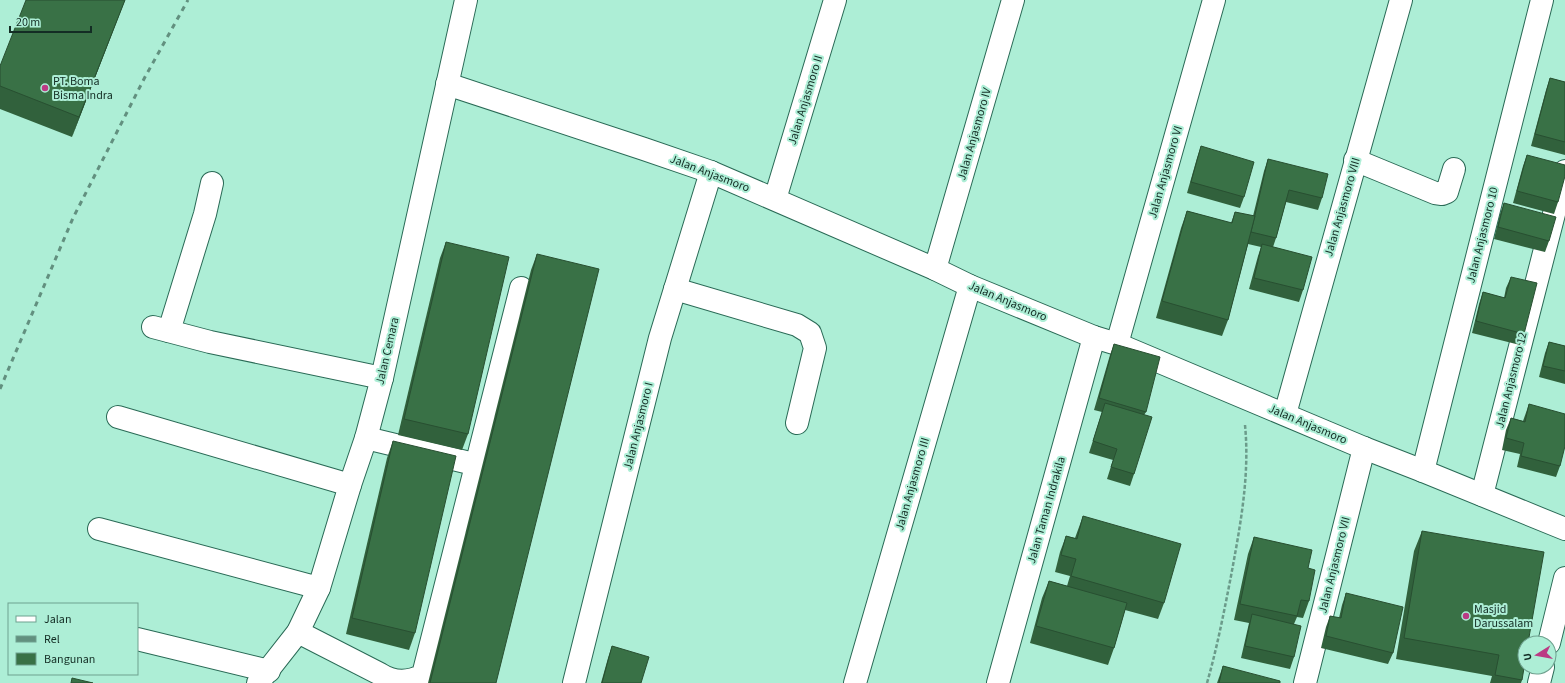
<svg xmlns="http://www.w3.org/2000/svg" width="1565" height="683" font-family="'Source Sans 3',sans-serif">
<rect width="100%" height="100%" fill="#adeed6"/>
<g fill="none" stroke-linecap="round" stroke-linejoin="round">
<g stroke="#2a6a56" stroke-width="24">
<g id="minor">
<path d="M 447,84 L 644,149 L 711,172 L 935,269 L 970,286 L 1094,337 L 1117,344 L 1364,448 L 1423,471 L 1565,529"/>
<path d="M 1355,160 L 1435,193 L 1442,194 L 1447,192 L 1454,169"/>
<path d="M 775,199 L 835,0"/>
<path d="M 935,269 L 1013,0"/>
<path d="M 675,289 L 797,325 L 810,333 L 815,348 L 797,423"/>
<path d="M 153,327 L 210,342 L 382,378"/>
<path d="M 169,331 L 205,214 L 212,183"/>
<path d="M 1117,344 L 1214,0"/>
<path d="M 1285,414 L 1401,0"/>
<path d="M 118,417 L 350,485"/>
<path d="M 366,438 L 478,465"/>
<path d="M 1423,471 L 1542,0"/>
<path d="M 1482,495 L 1565,171"/>
<path d="M 99,529 L 319,588"/>
<path d="M 298,632 L 380,674 C 394,683 408,683 423,675 L 521,288"/>
<path d="M 137,639 L 269,671"/>
<path d="M 1549,643 L 1565,578"/>
<path d="M 258,683 L 298,632 L 319,588 L 350,485 L 366,438 L 382,378 L 466,0"/>
<path d="M 574,683 L 660,338 L 711,172"/>
<path d="M 855,683 L 970,286"/>
<path d="M 998,683 L 1094,337"/>
<path d="M 1305,683 L 1364,448"/>
<path d="M 1539,683 L 1543,667"/>
</g>
</g>
<path stroke="#6b9b8a" stroke-width="2.5" stroke-dasharray="4 2" stroke-linecap="butt" d="M 1207,683 C 1217,648 1224,612 1231,576 C 1240,527 1250,476 1245,425"/>
<use href="#minor" stroke="#fff" stroke-width="22"/>
<path stroke="#62907f" stroke-width="3" stroke-dasharray="5 5" stroke-linecap="butt" d="M 0,389 L 73,218 L 145,77 L 188,0"/>
</g>
<g fill="#31613c">
<path d="M 125,0 L 72,137 L 0,109 L 0,66 Z"/>
<path d="M 1550,78 L 1565,82 L 1565,155 L 1531,146 L 1546,90 Z"/>
<path d="M 1201,146 L 1244,197 L 1240,208 L 1187,193 L 1197,158 Z"/>
<path d="M 1527,155 L 1558,202 L 1554,214 L 1513,203 L 1523,166 Z"/>
<path d="M 1268,159 L 1322,198 L 1318,210 L 1286,202 L 1276,238 L 1273,247 L 1303,290 L 1299,302 L 1249,289 L 1258,256 L 1261,247 L 1248,244 L 1228,320 L 1222,336 L 1156,318 L 1181,228 L 1187,211 L 1231,223 L 1235,212 L 1253,216 L 1264,171 Z"/>
<path d="M 1504,203 L 1549,241 L 1545,252 L 1494,239 L 1500,214 Z"/>
<path d="M 446,242 L 468,434 L 462,450 L 398,435 L 440,258 Z"/>
<path d="M 537,254 L 496,683 L 428,683 L 531,270 Z"/>
<path d="M 1511,277 L 1524,334 L 1520,345 L 1472,333 L 1479,304 L 1483,292 L 1504,298 L 1506,288 Z"/>
<path d="M 1549,342 L 1565,346 L 1565,384 L 1539,377 L 1545,353 Z"/>
<path d="M 1114,344 L 1146,412 L 1144,415 L 1134,474 L 1130,486 L 1107,479 L 1113,460 L 1089,453 L 1102,412 L 1094,410 L 1110,355 Z"/>
<path d="M 1529,404 L 1560,466 L 1556,477 L 1517,467 L 1520,454 L 1502,450 L 1506,430 L 1511,418 L 1523,421 Z"/>
<path d="M 393,441 L 415,633 L 409,650 L 346,634 L 387,458 Z"/>
<path d="M 1083,516 L 1164,603 L 1158,619 L 1125,610 L 1114,648 L 1108,665 L 1030,643 L 1042,598 L 1049,581 L 1067,586 L 1070,576 L 1055,572 L 1060,552 L 1066,536 L 1075,538 Z"/>
<path d="M 1422,531 L 1522,680 L 1521,683 L 1490,683 L 1492,676 L 1396,659 L 1414,551 Z"/>
<path d="M 1254,537 L 1308,568 L 1309,601 L 1303,618 L 1297,617 L 1294,624 L 1294,657 L 1290,669 L 1241,658 L 1249,623 L 1234,620 L 1248,554 Z"/>
<path d="M 1346,593 L 1393,653 L 1388,664 L 1321,648 L 1326,627 L 1330,616 L 1339,618 L 1342,605 Z"/>
<path d="M 612,646 L 641,683 L 601,683 L 608,658 Z"/>
<path d="M 1223,666 L 1280,683 L 1217,683 Z"/>
</g>
<path fill="#284f31" d="M 125,0 L 72,137 L 79,117 Z"/>
<g fill="#397146" stroke="#284f31">
<path d="M 26,0 L 125,0 L 79,117 L 0,86 L 0,66 Z"/>
<path d="M 1550,78 L 1565,82 L 1565,142 L 1535,134 Z"/>
<path d="M 1201,146 L 1254,162 L 1244,197 L 1191,182 Z"/>
<path d="M 1527,155 L 1565,165 L 1565,176 L 1558,202 L 1517,191 Z"/>
<path d="M 1268,159 L 1328,174 L 1322,198 L 1289,190 L 1276,238 L 1251,232 Z"/>
<path d="M 1504,203 L 1556,217 L 1549,241 L 1498,227 Z"/>
<path d="M 1187,211 L 1232,223 L 1235,212 L 1255,216 L 1228,320 L 1162,301 Z"/>
<path d="M 446,242 L 509,257 L 468,434 L 404,419 Z"/>
<path d="M 1262,244 L 1312,257 L 1303,290 L 1254,278 Z"/>
<path d="M 537,254 L 599,269 L 496,683 L 430,683 Z"/>
<path d="M 1511,277 L 1537,283 L 1524,334 L 1476,321 L 1483,292 L 1505,298 Z"/>
<path d="M 1549,342 L 1565,346 L 1565,371 L 1543,366 Z"/>
<path d="M 1114,344 L 1160,357 L 1146,412 L 1099,398 Z"/>
<path d="M 1105,403 L 1152,417 L 1134,474 L 1111,467 L 1117,449 L 1093,441 Z"/>
<path d="M 1529,404 L 1565,414 L 1565,446 L 1560,466 L 1521,456 L 1524,443 L 1506,438 L 1511,418 L 1525,422 Z"/>
<path d="M 393,441 L 456,456 L 415,633 L 352,618 Z"/>
<path d="M 1083,516 L 1181,544 L 1164,603 L 1071,576 L 1076,559 L 1061,555 L 1066,536 L 1077,539 Z"/>
<path d="M 1422,531 L 1544,552 L 1528,643 L 1525,643 L 1525,662 L 1522,680 L 1495,675 L 1499,655 L 1404,638 Z"/>
<path d="M 1254,537 L 1312,550 L 1308,568 L 1315,570 L 1309,601 L 1301,600 L 1297,616 L 1240,604 Z"/>
<path d="M 1049,581 L 1127,603 L 1114,648 L 1036,626 Z"/>
<path d="M 1346,593 L 1403,607 L 1393,653 L 1326,636 L 1330,616 L 1341,618 Z"/>
<path d="M 1252,614 L 1301,626 L 1294,657 L 1245,646 Z"/>
<path d="M 612,646 L 649,657 L 641,683 L 602,683 Z"/>
<path d="M 1223,666 L 1280,681 L 1280,683 L 1219,683 Z"/>
<path d="M 72,678 L 93,683 L 71,683 Z"/>
</g>
<g fill="#bb3a84" stroke="#adeed6" stroke-width="1.5">
<circle cx="45" cy="88" r="4"/>
<circle cx="1466" cy="616" r="4"/>
</g>
<g text-anchor="middle" stroke-width="4" stroke-linejoin="round" paint-order="stroke">
<g font-size="12" fill="#132d24" stroke="#adeed6" text-anchor="start">
<text x="53" y="85">PT. Boma<tspan x="53" dy="14">Bisma Indra</tspan></text>
<text x="1474" y="613">Masjid<tspan x="1474" dy="14">Darussalam</tspan></text>
</g>
<g font-size="12" fill="#132d24" stroke="#adeed6">
<text transform="translate(805 100) rotate(-73)" y="4">Jalan Anjasmoro II</text>
<text transform="translate(974 134) rotate(-74)" y="4">Jalan Anjasmoro IV</text>
<text transform="translate(1165 172) rotate(-74)" y="4">Jalan Anjasmoro VI</text>
<text transform="translate(710 173) rotate(21)" y="4">Jalan Anjasmoro</text>
<text transform="translate(1342 207) rotate(-74)" y="4">Jalan Anjasmoro VIII</text>
<text transform="translate(1482 235) rotate(-76)" y="4">Jalan Anjasmoro 10</text>
<text transform="translate(1008 301) rotate(23)" y="4">Jalan Anjasmoro</text>
<text transform="translate(387 351) rotate(-77)" y="4">Jalan Cemara</text>
<text transform="translate(1511 380) rotate(-76)" y="4">Jalan Anjasmoro 12</text>
<text transform="translate(1308 424) rotate(23)" y="4">Jalan Anjasmoro</text>
<text transform="translate(638 426) rotate(-76)" y="4">Jalan Anjasmoro I</text>
<text transform="translate(912 484) rotate(-74)" y="4">Jalan Anjasmoro III</text>
<text transform="translate(1046 510) rotate(-74)" y="4">Jalan Taman Indrakila</text>
<text transform="translate(1334 565) rotate(-76)" y="4">Jalan Anjasmoro VII</text>
</g>
</g>
<rect x="8" y="603" width="130" height="72" fill="#adeed6" stroke="#6fa18f"/>
<rect x="16" y="616" width="20" height="6" fill="#ffffff" stroke="#6fa18f"/>
<text x="44" y="623" font-size="12" fill="#132d24">Jalan</text>
<rect x="16" y="636" width="20" height="6" fill="#62907f" stroke="#6fa18f"/>
<text x="44" y="643" font-size="12" fill="#132d24">Rel</text>
<rect x="16" y="653" width="20" height="12" fill="#397146" stroke="#6fa18f"/>
<text x="44" y="663" font-size="12" fill="#132d24">Bangunan</text>
<g transform="translate(1537 655) rotate(259)"><circle r="19" fill="#adeed6" stroke="#6fa18f"/>
<path d="M0-3L7 15L0 10L-7 15Z" fill="#bb3a84"/>
<text y="-6" font-size="11" font-weight="bold" text-anchor="middle" fill="#132d24">U</text>
</g>
<path d="M10 26v6h81v-6" fill="none" stroke="#132d24" stroke-width="2"/>
<text x="16" y="26" font-size="12" fill="#132d24" stroke="#adeed6" stroke-width="3" paint-order="stroke">20 m</text>
</svg>
